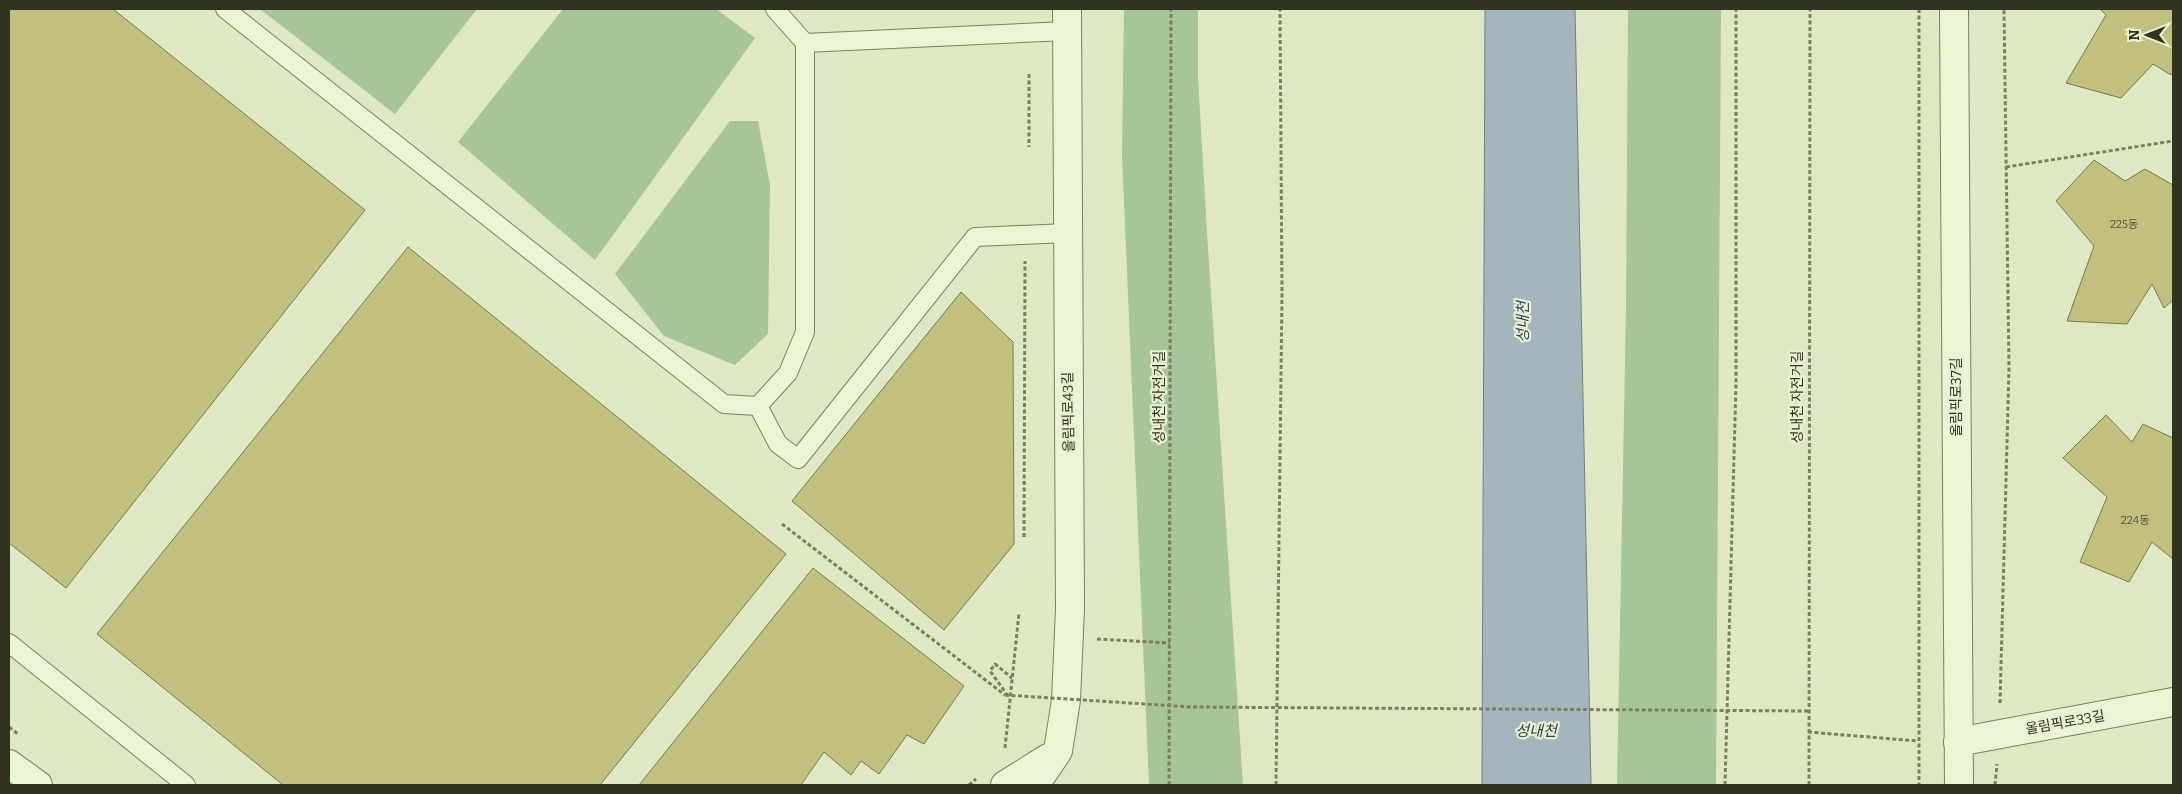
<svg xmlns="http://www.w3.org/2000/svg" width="2182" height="794" font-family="Bitter,'Noto Sans KR',serif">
<rect width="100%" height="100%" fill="#dee8c4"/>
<g fill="#a7c49a">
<path d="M 260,9 L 477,9 L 395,114 Z"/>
<path d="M 563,9 L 716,9 L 755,38 L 595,260 L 458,142 Z"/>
<path d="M 1124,9 L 1198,9 L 1198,78 L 1207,232 L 1243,785 L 1149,785 L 1122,155 Z"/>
<path d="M 1628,9 L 1721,9 L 1716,785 L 1617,785 L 1626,308 Z"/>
<path d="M 730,121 L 758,121 L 770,185 L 768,334 L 735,365 L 664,336 L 615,274 Z"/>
</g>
<path fill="#a5b5bb" stroke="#6e8088" d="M 1485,9 L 1575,9 L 1591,785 L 1482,785 Z"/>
<g fill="#c1c07f" stroke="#7c7a46">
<path d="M 9,9 L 113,9 L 365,210 L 66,588 L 9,543 Z"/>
<path d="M 2100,9 L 2173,9 L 2173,72 L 2171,75 L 2153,64 L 2121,98 L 2066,83 L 2106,15 Z"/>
<path d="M 2094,160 L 2125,181 L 2145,169 L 2173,185 L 2173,300 L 2164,308 L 2152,284 L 2127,324 L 2067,321 L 2094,246 L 2056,201 Z"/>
<path d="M 408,247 L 786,554 L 600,785 L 283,785 L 97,634 Z"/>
<path d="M 961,292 L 1013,342 L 1014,544 L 944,630 L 792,501 Z"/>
<path d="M 2106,415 L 2132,442 L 2143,424 L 2173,438 L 2173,559 L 2152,542 L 2129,582 L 2080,562 L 2107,497 L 2063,458 Z"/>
<path d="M 813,568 L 964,686 L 924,744 L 907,735 L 879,774 L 861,761 L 851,775 L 824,752 L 801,785 L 639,785 Z"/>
</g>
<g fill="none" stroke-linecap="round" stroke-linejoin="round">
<g stroke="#7c805d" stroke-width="20">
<g id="service">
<path d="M 225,9 L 724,404 L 758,406 L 788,373 L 805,332 L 805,43 L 775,9"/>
<path d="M 805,43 L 1067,31"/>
<path d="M 758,406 L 778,444 L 798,459 L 975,237 L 1067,233"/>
<path d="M 9,643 L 186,785"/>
</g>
</g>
<g stroke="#7c805d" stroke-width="30">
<g id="minor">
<path d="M 1954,9 L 1959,785"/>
<path d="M 1958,742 L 2173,702"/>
</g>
</g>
<g stroke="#7c805d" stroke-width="30">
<g id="tertiary">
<path d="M 9,764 L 38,785"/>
<path d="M 1005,785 L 1048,758"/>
<path d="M 1035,785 L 1058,751 L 1066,700 L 1070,609 L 1067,9"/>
</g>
</g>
<g stroke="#7c805d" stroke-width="3" stroke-dasharray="4 2.5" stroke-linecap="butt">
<path d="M 1919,9 L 1919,785"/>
<path d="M 1029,74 L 1029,147"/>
<path d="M 2006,167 L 2173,141"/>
<path d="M 782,524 L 1005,695"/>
<path d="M 1024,537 L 1025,261"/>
<path d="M 1097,639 L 1170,643"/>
<path d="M 1008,696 L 990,671 L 995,664 L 1012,678"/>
<path d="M 2000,703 L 2009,368 L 2004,9"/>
<path d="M 9,727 L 18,734"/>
<path d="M 1808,732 L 1918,741"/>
<path d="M 1005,748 L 1019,613"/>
<path d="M 969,785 L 976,779"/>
<path d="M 1169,785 L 1171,9"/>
<path d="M 1276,785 L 1282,294 L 1280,9"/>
<path d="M 1725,785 L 1736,383 L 1736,9"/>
<path d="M 1809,785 L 1810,9"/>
<path d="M 1995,785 L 1997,764"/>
</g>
<use href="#service" stroke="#ecf4d6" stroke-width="18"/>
<use href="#minor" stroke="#ecf4d6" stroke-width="28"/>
<use href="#tertiary" stroke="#ecf4d6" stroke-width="28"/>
<path stroke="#7c805d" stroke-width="3" stroke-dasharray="4 2.5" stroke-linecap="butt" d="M 1005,695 L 1191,707 L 1808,711"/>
</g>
<g text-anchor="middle" stroke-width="4.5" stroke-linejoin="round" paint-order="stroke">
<g font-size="11" fill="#555637">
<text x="2124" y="228">225동</text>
<text x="2135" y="524">224동</text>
</g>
<g font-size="14" fill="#31321f" stroke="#e8f0d3">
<text transform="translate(1159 397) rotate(-90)" y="5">성내천 자전거길</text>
<text transform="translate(1797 397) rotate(-90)" y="5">성내천 자전거길</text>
<text transform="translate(1956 397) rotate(-90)" y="5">올림픽로37길</text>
<text transform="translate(1068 412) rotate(-91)" y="5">올림픽로43길</text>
<text transform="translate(2065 722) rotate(-10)" y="5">올림픽로33길</text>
</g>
<g font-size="15" font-style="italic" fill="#304050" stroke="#e8f0d3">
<text transform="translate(1523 322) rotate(-90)" y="5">성내천</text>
<text x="1536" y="736">성내천</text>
</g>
</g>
<rect width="2182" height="794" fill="none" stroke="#31321f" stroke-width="20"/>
<g transform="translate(2147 35) rotate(270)" stroke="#e8f0d3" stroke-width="4" paint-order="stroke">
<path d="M0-4L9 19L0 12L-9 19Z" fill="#31321f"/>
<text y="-8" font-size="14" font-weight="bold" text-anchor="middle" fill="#31321f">N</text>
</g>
</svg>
